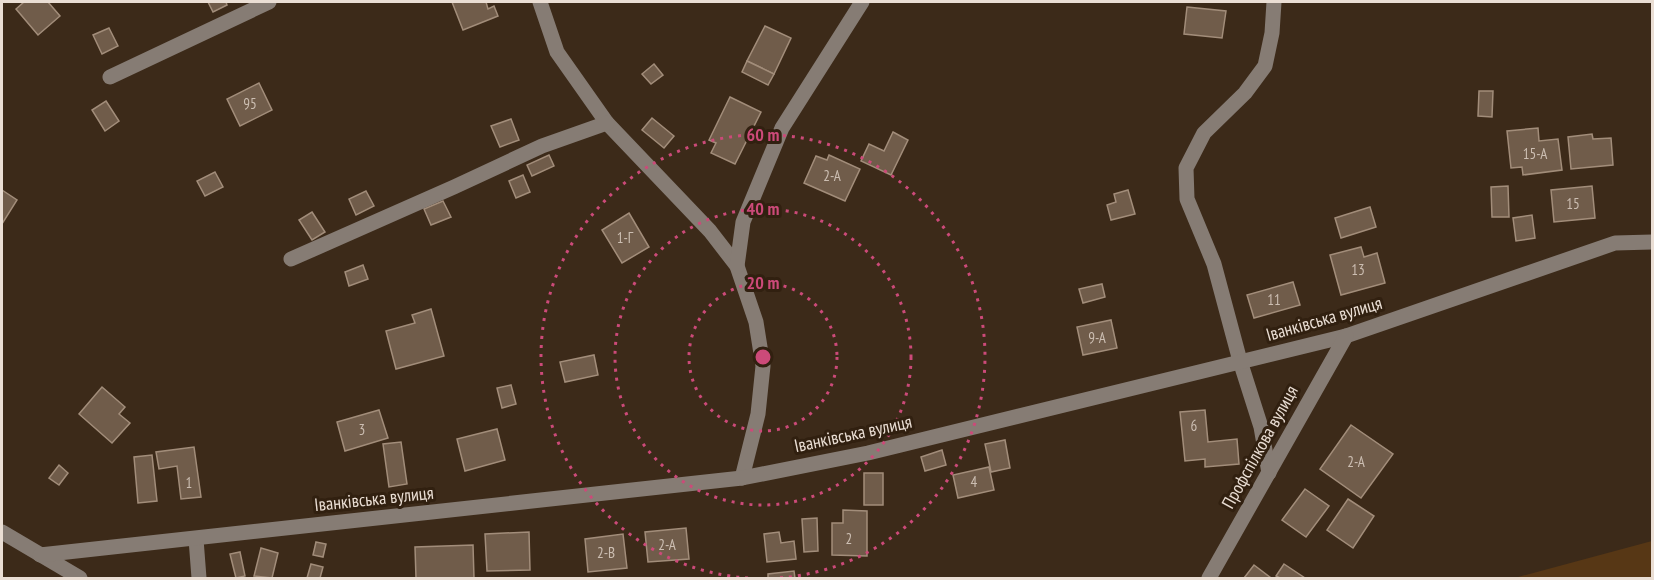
<svg xmlns="http://www.w3.org/2000/svg" width="1654" height="580" font-family="'PT Sans Narrow',sans-serif">
<rect width="100%" height="100%" fill="#3c2a19"/>
<path fill="#573715" d="M 1652,541 L 1652,578 L 1514,578 L 1518,577 Z"/>
<g fill="#705c4a" stroke="#a28d7a" stroke-width="1.5">
<path d="M 24,2 L 48,2 L 60,16 L 38,35 L 16,9 Z"/>
<path d="M 208,2 L 226,2 L 227,5 L 213,12 Z"/>
<path d="M 452,2 L 486,2 L 488,9 L 494,6 L 498,16 L 463,30 Z"/>
<path d="M 1187,7 L 1226,11 L 1222,38 L 1184,34 Z"/>
<path d="M 765,26 L 791,38 L 774,74 L 747,61 Z"/>
<path d="M 109,28 L 118,46 L 102,54 L 93,35 Z"/>
<path d="M 747,61 L 774,74 L 768,85 L 742,72 Z"/>
<path d="M 654,64 L 663,75 L 651,84 L 642,74 Z"/>
<path d="M 259,83 L 272,110 L 240,126 L 227,99 Z"/>
<path d="M 1479,91 L 1493,91 L 1492,117 L 1478,116 Z"/>
<path d="M 730,97 L 761,112 L 735,164 L 711,153 L 716,143 L 709,140 Z"/>
<path d="M 106,101 L 119,121 L 105,131 L 92,110 Z"/>
<path d="M 652,118 L 674,136 L 664,148 L 642,130 Z"/>
<path d="M 511,119 L 519,140 L 500,147 L 491,126 Z"/>
<path d="M 1538,128 L 1539,141 L 1558,139 L 1562,170 L 1523,175 L 1522,167 L 1511,168 L 1507,131 Z"/>
<path d="M 893,132 L 908,140 L 891,175 L 861,161 L 869,144 L 884,151 Z"/>
<path d="M 1592,134 L 1593,139 L 1611,138 L 1613,165 L 1571,169 L 1568,137 Z"/>
<path d="M 549,155 L 554,166 L 532,176 L 527,165 Z"/>
<path d="M 829,155 L 860,169 L 845,201 L 804,183 L 816,156 L 827,160 Z"/>
<path d="M 215,172 L 223,187 L 205,196 L 197,181 Z"/>
<path d="M 523,175 L 530,192 L 516,198 L 509,181 Z"/>
<path d="M 1508,186 L 1509,217 L 1492,217 L 1491,187 Z"/>
<path d="M 1592,186 L 1595,218 L 1554,222 L 1551,190 Z"/>
<path d="M 2,190 L 17,200 L 2,224 Z"/>
<path d="M 1128,190 L 1135,214 L 1111,220 L 1107,205 L 1116,202 L 1114,194 Z"/>
<path d="M 366,191 L 374,206 L 356,215 L 349,199 Z"/>
<path d="M 443,201 L 451,217 L 431,225 L 424,209 Z"/>
<path d="M 1370,207 L 1376,227 L 1341,238 L 1335,218 Z"/>
<path d="M 312,212 L 325,232 L 312,240 L 299,220 Z"/>
<path d="M 629,213 L 649,247 L 622,263 L 602,230 Z"/>
<path d="M 1532,215 L 1535,238 L 1516,241 L 1513,218 Z"/>
<path d="M 1361,247 L 1364,257 L 1377,253 L 1385,283 L 1341,295 L 1330,255 Z"/>
<path d="M 363,265 L 368,279 L 349,286 L 345,272 Z"/>
<path d="M 1293,282 L 1300,305 L 1254,318 L 1247,295 Z"/>
<path d="M 1102,284 L 1105,297 L 1083,303 L 1079,289 Z"/>
<path d="M 431,309 L 444,356 L 396,369 L 386,331 L 415,323 L 412,315 Z"/>
<path d="M 1111,320 L 1117,348 L 1083,355 L 1077,327 Z"/>
<path d="M 594,355 L 598,375 L 565,382 L 560,362 Z"/>
<path d="M 511,385 L 516,404 L 502,408 L 497,388 Z"/>
<path d="M 102,387 L 125,407 L 119,414 L 130,423 L 112,443 L 79,414 Z"/>
<path d="M 379,410 L 388,438 L 345,451 L 337,422 Z"/>
<path d="M 1205,410 L 1208,442 L 1237,439 L 1239,464 L 1205,467 L 1205,459 L 1185,461 L 1180,412 Z"/>
<path d="M 1351,425 L 1393,454 L 1361,498 L 1320,469 Z"/>
<path d="M 497,429 L 505,460 L 465,471 L 457,439 Z"/>
<path d="M 1005,440 L 1010,468 L 991,472 L 985,444 Z"/>
<path d="M 401,442 L 407,484 L 389,487 L 383,444 Z"/>
<path d="M 194,447 L 201,497 L 181,499 L 177,466 L 159,469 L 156,452 Z"/>
<path d="M 942,450 L 946,465 L 925,471 L 921,457 Z"/>
<path d="M 152,455 L 157,501 L 138,503 L 134,457 Z"/>
<path d="M 59,465 L 68,473 L 59,485 L 49,478 Z"/>
<path d="M 989,467 L 994,490 L 958,498 L 953,475 Z"/>
<rect x="864" y="473" width="19" height="32"/>
<path d="M 1305,489 L 1329,506 L 1306,537 L 1282,520 Z"/>
<path d="M 1348,499 L 1374,516 L 1353,548 L 1327,530 Z"/>
<path d="M 843,510 L 867,511 L 867,556 L 832,555 L 832,523 L 843,523 Z"/>
<path d="M 817,518 L 818,551 L 804,552 L 802,519 Z"/>
<path d="M 686,528 L 689,559 L 648,562 L 645,532 Z"/>
<path d="M 529,532 L 530,570 L 487,571 L 485,534 Z"/>
<path d="M 779,532 L 781,543 L 794,541 L 796,559 L 767,562 L 764,534 Z"/>
<path d="M 623,534 L 627,568 L 588,572 L 585,539 Z"/>
<path d="M 316,542 L 326,544 L 323,557 L 313,555 Z"/>
<path d="M 473,545 L 474,578 L 416,578 L 415,547 Z"/>
<path d="M 261,548 L 278,553 L 272,578 L 254,576 Z"/>
<path d="M 240,552 L 245,576 L 236,578 L 230,554 Z"/>
<path d="M 311,564 L 323,567 L 320,578 L 307,578 Z"/>
<path d="M 1284,564 L 1305,578 L 1280,578 L 1276,576 Z"/>
<path d="M 1254,565 L 1271,578 L 1244,578 Z"/>
<path d="M 794,571 L 795,578 L 768,578 L 768,574 Z"/>
</g>
<g fill="none" stroke-linecap="round" stroke-linejoin="round">
<g stroke="#867c74" stroke-width="15">
<path d="M 540,2 L 557,52 L 607,123 L 710,231 L 737,266 L 756,322 L 763,366 L 758,414 L 742,478"/>
<path d="M 110,77 L 269,2"/>
<path d="M 291,259 L 454,187 L 542,146 L 607,123"/>
<path d="M 737,266 L 743,222 L 782,128 L 862,2"/>
<path d="M 1269,473 L 1261,427 L 1240,361 L 1214,264 L 1187,199 L 1186,168 L 1204,133 L 1245,93 L 1265,66 L 1272,33 L 1274,2"/>
<path d="M 2,532 L 80,578"/>
<path d="M 196,539 L 199,578"/>
<path d="M 40,555 L 742,478 L 868,453 L 1346,336 L 1615,243 L 1652,242"/>
<path d="M 1209,578 L 1346,336"/>
</g>
</g>
<g fill="none" stroke="#cc4a79" stroke-width="3" stroke-dasharray="3 6">
<circle cx="763" cy="357" r="74"/>
<circle cx="763" cy="357" r="148"/>
<path d="M748 578A222 222 0 1 1 778 578"/>
</g>
<g text-anchor="middle" stroke-width="6" stroke-linejoin="round" paint-order="stroke">
<g font-size="15" fill="#ccbeb2">
<text x="250" y="109">95</text>
<text x="1535" y="159">15-А</text>
<text x="832" y="181">2-А</text>
<text x="1573" y="209">15</text>
<text x="625" y="243">1-Г</text>
<text x="1358" y="275">13</text>
<text x="1274" y="305">11</text>
<text x="1097" y="343">9-А</text>
<text x="1194" y="431">6</text>
<text x="362" y="435">3</text>
<text x="1356" y="467">2-А</text>
<text x="974" y="487">4</text>
<text x="189" y="488">1</text>
<text x="849" y="544">2</text>
<text x="667" y="550">2-А</text>
<text x="606" y="558">2-В</text>
</g>
<g font-size="18" fill="#eaded4" stroke="#312010">
<text transform="translate(1324 319) rotate(-16)" y="6">Іванківська вулиця</text>
<text transform="translate(853 434) rotate(-12)" y="6">Іванківська вулиця</text>
<text transform="translate(1260 447) rotate(-61)" y="6">Профспілкова вулиця</text>
<text transform="translate(374 499) rotate(-6)" y="6">Іванківська вулиця</text>
</g>
</g>
<circle cx="763" cy="357" r="9" fill="#cc4a79" stroke="#312010" stroke-width="3"/>
<g font-size="18" text-anchor="middle" font-weight="bold" fill="#cc4a79" stroke="#312010" stroke-width="6" stroke-linejoin="round" paint-order="stroke">
<text x="763" y="141">60 m</text>
<text x="763" y="215">40 m</text>
<text x="763" y="289">20 m</text>
</g>
<rect width="1654" height="580" fill="none" stroke="#eaded4" stroke-width="6"/>
</svg>
